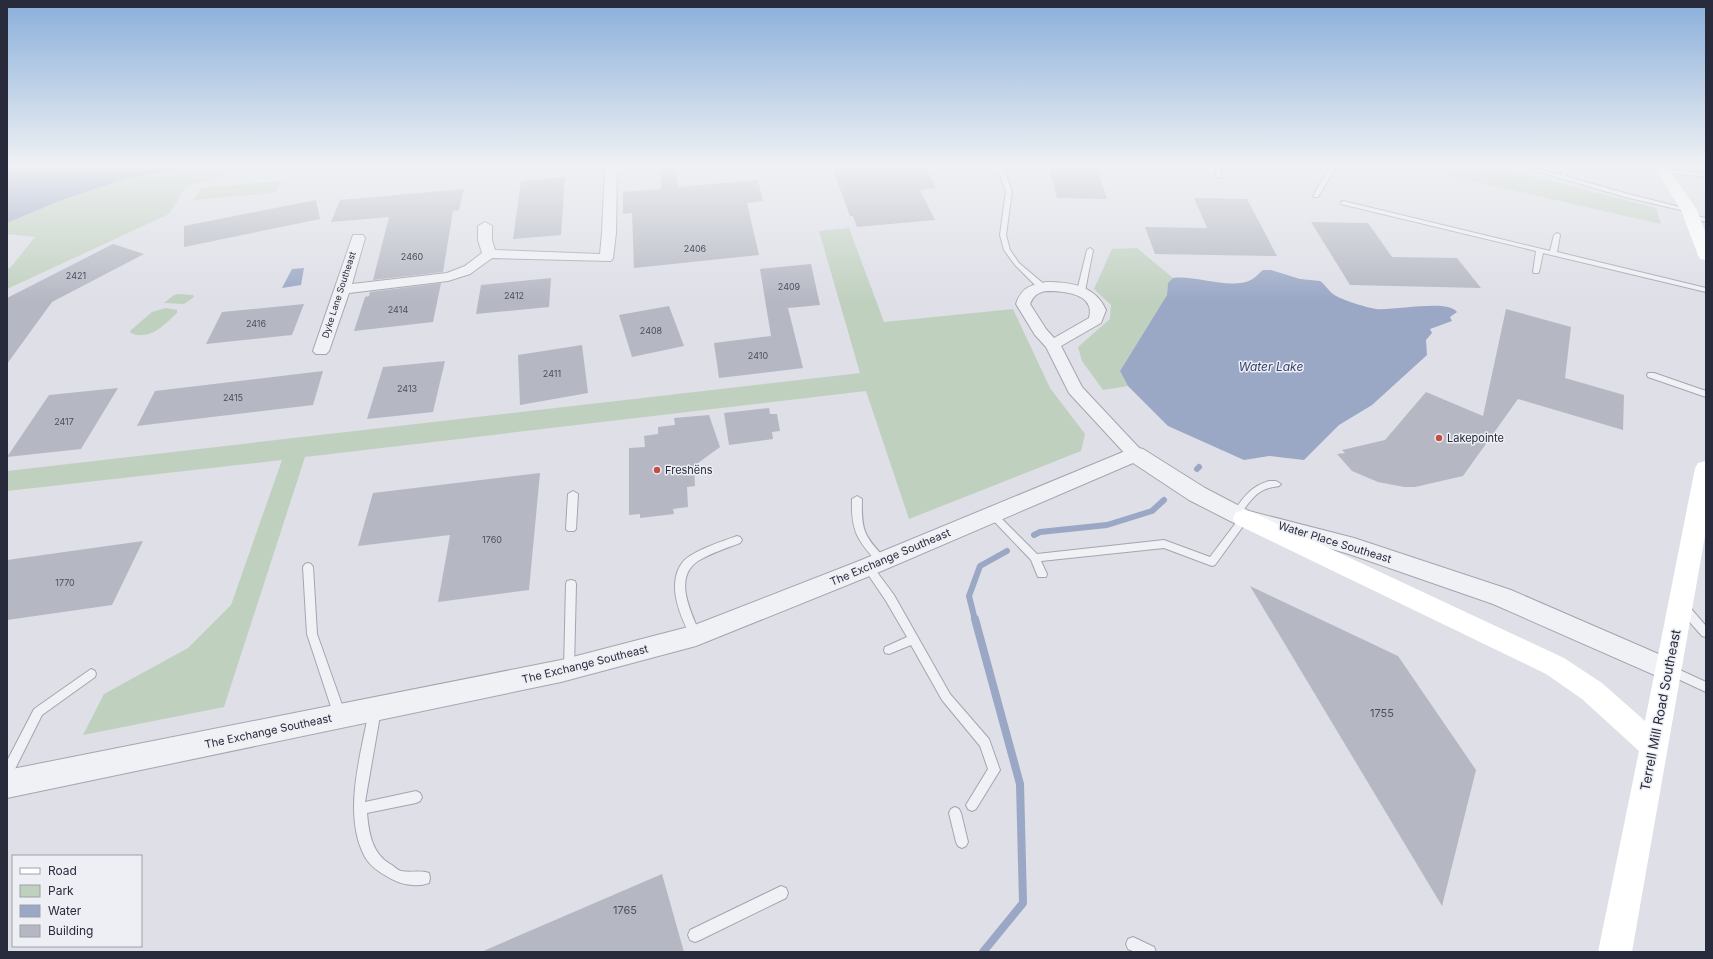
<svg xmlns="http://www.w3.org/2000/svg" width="1713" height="959" font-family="Inter,sans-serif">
<rect width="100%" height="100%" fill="#dedfe7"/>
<g fill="#c0d0bf">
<path d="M 189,167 L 252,167 L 187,186 L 169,214 L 7,289 L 7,269 L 11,267 L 35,237 L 7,234 L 7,223 L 57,202 L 124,179 Z"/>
<path d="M 1410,167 L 1497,167 L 1656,208 L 1661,224 Z"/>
<path d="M 282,181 L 275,193 L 193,200 L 201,188 Z"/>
<path d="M 849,228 L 884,322 L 1013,309 L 1050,388 L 1085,434 L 1081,451 L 909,519 L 866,391 L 305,457 L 224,707 L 83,735 L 104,694 L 188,648 L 231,605 L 282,460 L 7,491 L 7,471 L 860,373 L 819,231 Z"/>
<path d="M 1137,248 L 1173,278 L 1168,283 L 1167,295 L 1120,371 L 1128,386 L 1103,390 L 1082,361 L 1078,347 L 1110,319 L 1111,305 L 1094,289 L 1112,249 Z"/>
<path d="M 178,294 L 193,295 L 194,297 L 184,304 L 164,303 L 174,295 Z"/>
<path d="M 166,308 L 177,310 L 177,313 C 164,325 150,341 131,333 L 130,331 L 152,312 Z"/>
</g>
<g fill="#9aa7c5">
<path d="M 11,167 L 189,167 L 124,179 L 57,202 L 7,223 L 7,169 Z"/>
<path d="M 304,268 L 301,285 L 282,288 L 292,269 Z"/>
<path d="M 1263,270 L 1271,270 L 1300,279 L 1320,281 C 1325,284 1328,290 1333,294 C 1341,300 1365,307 1376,309 C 1395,311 1447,299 1457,312 L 1450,317 L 1452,321 L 1430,329 L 1432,333 L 1426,340 L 1427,355 L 1372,405 L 1339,425 L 1304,460 L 1269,456 L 1244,460 L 1168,426 L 1128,386 L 1120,371 L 1167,295 L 1168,283 L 1173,278 C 1195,275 1230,290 1251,280 C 1255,278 1259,273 1263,270 Z"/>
</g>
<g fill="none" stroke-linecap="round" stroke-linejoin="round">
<g stroke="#9aa7c5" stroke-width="6">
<path d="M 1197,469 L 1199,467"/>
<path d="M 1034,535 L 1040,532 L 1107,525 L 1152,511 L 1164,500"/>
<path d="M 975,620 L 969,596 L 980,566 L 1007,551"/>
</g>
<path stroke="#9aa7c5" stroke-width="8" d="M 975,619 L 1020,784 L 1023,903 L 983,952"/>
</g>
<g fill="#b5b8c3">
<path d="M 661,167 L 676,167 L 678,187 L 758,180 L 763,201 L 747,203 L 759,255 L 634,268 L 632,213 L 623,214 L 623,192 L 661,189 Z"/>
<path d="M 832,167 L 925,167 L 936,188 L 920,190 L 935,220 L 857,227 L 853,216 L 850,216 Z"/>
<path d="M 1049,167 L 1097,167 L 1107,199 L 1057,198 Z"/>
<path d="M 565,177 L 561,235 L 513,239 L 521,181 Z"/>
<path d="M 464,189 L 459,210 L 453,211 L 443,272 L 373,280 L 389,217 L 331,222 L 340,200 Z"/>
<path d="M 1194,198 L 1247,199 L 1277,256 L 1155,254 L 1145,227 L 1207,228 Z"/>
<path d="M 316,200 L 320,219 L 184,247 L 184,226 Z"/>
<path d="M 1311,222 L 1368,223 L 1392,257 L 1457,258 L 1481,288 L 1350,285 Z"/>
<path d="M 113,244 L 144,254 L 52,302 L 7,364 L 7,298 Z"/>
<path d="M 811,264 L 820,305 L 788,308 L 803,368 L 719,378 L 714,343 L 771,336 L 760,269 Z"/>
<path d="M 551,278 L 549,307 L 476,314 L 481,285 Z"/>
<path d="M 441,283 L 433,322 L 354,331 L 365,297 L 369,296 L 370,292 Z"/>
<path d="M 304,304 L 292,335 L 206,344 L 222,312 Z"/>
<path d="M 669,306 L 684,346 L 632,357 L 619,315 Z"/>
<path d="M 1506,309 L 1571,327 L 1565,378 L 1624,395 L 1623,430 L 1518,399 L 1463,476 L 1415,487 L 1404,487 L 1378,482 L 1352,471 L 1337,454 L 1345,453 L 1342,450 L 1385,440 L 1426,392 L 1483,416 Z"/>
<path d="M 582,345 L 588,393 L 520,405 L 518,355 Z"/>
<path d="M 445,361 L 433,412 L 367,419 L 383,367 Z"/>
<path d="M 323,371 L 313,405 L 137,426 L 155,391 Z"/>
<path d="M 118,388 L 81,449 L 7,457 L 49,395 Z"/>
<path d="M 769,408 L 770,414 L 777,414 L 780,431 L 772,432 L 773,439 L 729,445 L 724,413 Z"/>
<path d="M 709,415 L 720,447 L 694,466 L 695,486 L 687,487 L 688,507 L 673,509 L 674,514 L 640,518 L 640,514 L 629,515 L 629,448 L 645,447 L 644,436 L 658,434 L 658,427 L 675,425 L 674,418 Z"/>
<path d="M 540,473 L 529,590 L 438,602 L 450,535 L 358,546 L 373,493 Z"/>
<path d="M 143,541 L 112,605 L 7,620 L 7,560 Z"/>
<path d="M 1250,586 L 1398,656 L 1476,770 L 1442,906 Z"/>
<path d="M 662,874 L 684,952 L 481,952 Z"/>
</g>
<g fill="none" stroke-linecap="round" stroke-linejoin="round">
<g stroke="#a4a5b0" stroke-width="2">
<g id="service">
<path d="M 997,167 L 1003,167 L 1012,191 L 1006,235 L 1010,250 L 1019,263 L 1045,285 L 1045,289 L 1039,289 L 1015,265 L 1004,250 L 1000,235 L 1006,191 Z"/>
<path d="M 1215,167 L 1221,167 L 1221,178 L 1216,177 Z"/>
<path d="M 1330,167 L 1336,167 L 1318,197 L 1314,197 L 1313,196 Z"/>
<path d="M 1522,167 L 1531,167 L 1560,175 L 1563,172 L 1553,167 L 1566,169 L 1568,167 L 1572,167 L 1572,169 L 1565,176 L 1628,194 L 1692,210 L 1689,212 L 1625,197 Z"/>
<path d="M 1663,169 L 1706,173 L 1706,177 L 1661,172 L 1660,171 Z"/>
<path d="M 1343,201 L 1550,251 L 1554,235 L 1557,233 L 1559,234 L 1560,235 L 1557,252 L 1706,288 L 1706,292 L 1543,253 L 1539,272 L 1538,273 L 1534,273 L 1533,272 L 1536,251 L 1341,204 L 1341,202 Z"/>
<path d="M 1691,215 L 1706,218 L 1706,222 L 1689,218 L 1688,217 Z"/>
<path d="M 1090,248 L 1093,250 L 1085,291 L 1081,293 L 1077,291 L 1087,250 Z"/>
<path d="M 1648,373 L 1654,373 L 1706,391 L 1706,397 L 1648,377 L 1647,375 Z"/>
<path d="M 1269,481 L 1276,481 L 1281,484 L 1279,486 C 1275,487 1270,487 1266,489 C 1254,493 1247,506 1239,516 L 1233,516 L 1231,514 L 1233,512 C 1244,497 1250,487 1269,481 Z"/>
<path d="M 573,491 L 578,494 L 576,529 L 574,531 L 568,531 L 566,529 L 568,494 Z"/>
<path d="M 857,496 L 862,499 C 861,530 864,536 885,558 L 887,561 L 885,564 L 879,564 C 857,540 851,531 852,499 Z"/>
<path d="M 992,511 L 995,512 L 1037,554 L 1164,540 L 1210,557 L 1241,516 L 1247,516 L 1249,518 L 1215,565 L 1212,566 L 1164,548 L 1041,561 L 1047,574 L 1046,577 L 1038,577 L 1031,560 L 989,516 L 987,514 L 989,512 Z"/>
<path d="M 737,536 L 740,537 L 742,540 L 740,543 C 727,548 711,553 698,561 C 672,578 692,614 701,636 L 700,639 L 696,640 L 692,639 C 681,618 666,585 682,563 C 691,551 723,541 737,536 Z"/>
<path d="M 308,563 L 311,564 L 313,567 L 317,634 L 346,716 L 344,719 L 340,721 L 336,719 L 334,716 L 307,634 L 303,567 L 305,564 Z"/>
<path d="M 868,563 L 871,564 L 894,595 L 950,694 L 989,739 L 1000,770 L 976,809 L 972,811 L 968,809 L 966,805 L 988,769 L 980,746 L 942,700 L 911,645 L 889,654 L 885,653 L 884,650 L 885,647 L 907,637 L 886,601 L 863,567 L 865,564 Z"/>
<path d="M 571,580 L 575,581 L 576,584 L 574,669 L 573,672 L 569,674 L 565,672 L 564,669 L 566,584 L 567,581 Z"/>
<path d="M 1683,603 L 1687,604 L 1706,626 L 1706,637 L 1702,636 L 1679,610 L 1678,607 L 1679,604 Z"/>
<path d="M 1669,665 L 1706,682 L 1706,692 L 1665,673 L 1664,670 L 1665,667 Z"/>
<path d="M 91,669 L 95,671 L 96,674 L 95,677 L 42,715 L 11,777 L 7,778 L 7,761 L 34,709 Z"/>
<path d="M 375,705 L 379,707 L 381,710 L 365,802 L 416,791 L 420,793 L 422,797 L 420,801 L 416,803 L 367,813 C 369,834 372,853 390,864 C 394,866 397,870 401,871 C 410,873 420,870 429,873 L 430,878 L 429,883 C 416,888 399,884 388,877 C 379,872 370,866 365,857 C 342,814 361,755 369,710 L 371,707 Z"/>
<path d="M 955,807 L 959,809 L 961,813 L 968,842 L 966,846 L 962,848 L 958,846 L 956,842 L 949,813 L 951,809 Z"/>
<path d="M 781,886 L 786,888 L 788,893 L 786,898 L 700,940 L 695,942 L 690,940 L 688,935 L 690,930 Z"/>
<path d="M 1133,937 L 1154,947 L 1156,952 L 1135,952 L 1128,949 L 1126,944 L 1128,939 Z"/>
</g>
</g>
<g stroke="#a4a5b0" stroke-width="2">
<g id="minor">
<path d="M 605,167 L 617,167 L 616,233 L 613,258 L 611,261 L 492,258 L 470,274 L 448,281 L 349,293 L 329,351 L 326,354 L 316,354 L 313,351 L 353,235 L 363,235 L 365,238 L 352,284 L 447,273 L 465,266 L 482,253 L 478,240 L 478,226 L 485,222 L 492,226 L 492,240 L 495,250 L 600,254 L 602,233 Z"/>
<path d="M 1046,282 C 1070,282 1095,285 1106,310 L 1101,323 L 1061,346 L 1082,387 L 1141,450 L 1144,454 L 1141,458 L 1135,460 L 1129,458 L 1069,393 L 1046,347 L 1035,335 L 1016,304 C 1022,287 1029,286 1046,282 ZM 1046,291 C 1063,291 1096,293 1089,318 L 1054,338 L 1046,329 L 1030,304 C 1033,296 1037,293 1046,291 Z"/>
</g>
</g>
<g stroke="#a4a5b0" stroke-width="2">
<path id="tertiary" d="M 1135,447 L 1143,449 L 1205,488 L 1249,511 L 1354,538 L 1511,590 L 1677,662 L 1681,670 L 1677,678 L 1668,681 L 1493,604 L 1349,554 L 1266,530 L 1236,524 L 1189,500 L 1133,463 L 877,573 L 696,646 L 561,682 L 7,798 L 7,770 L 561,660 L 692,626 L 859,561 Z"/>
</g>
<use href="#service" fill="#f0f1f5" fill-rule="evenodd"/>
<use href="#minor" fill="#f0f1f5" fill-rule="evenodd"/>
<use href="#tertiary" fill="#f0f1f5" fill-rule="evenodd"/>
<g fill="#fff" fill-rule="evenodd">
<path d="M 1654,167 L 1668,167 L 1697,210 L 1706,234 L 1706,260 L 1700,259 L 1698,255 L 1681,210 Z"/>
<path d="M 1706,461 L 1706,530 L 1632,952 L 1598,952 L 1639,751 L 1582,699 L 1546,674 L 1236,524 L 1233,518 L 1236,512 L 1244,510 L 1252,512 L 1564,658 L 1602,683 L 1645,721 L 1695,468 L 1698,463 Z"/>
</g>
</g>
<linearGradient id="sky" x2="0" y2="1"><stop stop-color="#89afda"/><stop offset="0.55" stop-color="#f0f1f4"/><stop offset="1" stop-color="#f0f1f4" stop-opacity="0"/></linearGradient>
<rect width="1713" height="301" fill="url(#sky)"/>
<g fill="#c64e49" stroke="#edeff4" stroke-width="1.5">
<circle cx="1439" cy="438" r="4"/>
<circle cx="657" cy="470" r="4"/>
</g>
<g text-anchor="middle" stroke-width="3" stroke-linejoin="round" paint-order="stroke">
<g font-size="9" fill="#4b4e5e">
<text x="695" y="252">2406</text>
<text x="412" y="260">2460</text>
<text x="76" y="279">2421</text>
<text x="789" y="290">2409</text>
<text x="514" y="299">2412</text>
<text x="398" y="313">2414</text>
<text x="256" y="327">2416</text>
<text x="651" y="334">2408</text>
<text x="758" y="359">2410</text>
<text x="552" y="377">2411</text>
<text x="407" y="392">2413</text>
<text x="233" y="401">2415</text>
<text x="64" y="425">2417</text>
<text x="492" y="543">1760</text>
<text x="65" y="586">1770</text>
</g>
<g font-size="9" fill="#282b3c" stroke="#edeff4">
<text transform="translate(339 295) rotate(-72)" y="3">Dyke Lane Southeast</text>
</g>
<g font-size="11" fill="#282b3c" stroke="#edeff4" text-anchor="start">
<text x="1447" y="442">Lakepointe</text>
<text x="665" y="474">Freshëns</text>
</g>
<g font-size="11" fill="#282b3c" stroke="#edeff4">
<text transform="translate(1335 542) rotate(17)" y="4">Water Place Southeast</text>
<text transform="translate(890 557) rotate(-23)" y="4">The Exchange Southeast</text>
<text transform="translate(585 664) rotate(-14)" y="4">The Exchange Southeast</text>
<text transform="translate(268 731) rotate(-12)" y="4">The Exchange Southeast</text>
</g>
<g font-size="11" fill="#4b4e5e">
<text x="1382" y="717">1755</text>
<text x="625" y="914">1765</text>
</g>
<g font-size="12" font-style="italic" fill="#35436e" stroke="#edeff4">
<text x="1271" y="371">Water Lake</text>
</g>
<g font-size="13" fill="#282b3c" stroke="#edeff4">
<text transform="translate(1660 710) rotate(-79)" y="5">Terrell Mill Road Southeast</text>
</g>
</g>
<rect width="1713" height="959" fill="none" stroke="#282b3c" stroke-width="16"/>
<rect x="12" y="855" width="130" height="92" fill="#edeff4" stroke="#9ea1aa"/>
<rect x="20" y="868" width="20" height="6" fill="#ffffff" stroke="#9ea1aa"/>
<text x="48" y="875" font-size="12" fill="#282b3c">Road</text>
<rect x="20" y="885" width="20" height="12" fill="#c0d0bf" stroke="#9ea1aa"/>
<text x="48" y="895" font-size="12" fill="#282b3c">Park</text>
<rect x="20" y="905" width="20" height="12" fill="#9aa7c5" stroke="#9ea1aa"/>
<text x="48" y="915" font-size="12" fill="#282b3c">Water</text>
<rect x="20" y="925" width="20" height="12" fill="#b5b8c3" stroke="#9ea1aa"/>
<text x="48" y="935" font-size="12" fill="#282b3c">Building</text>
</svg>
